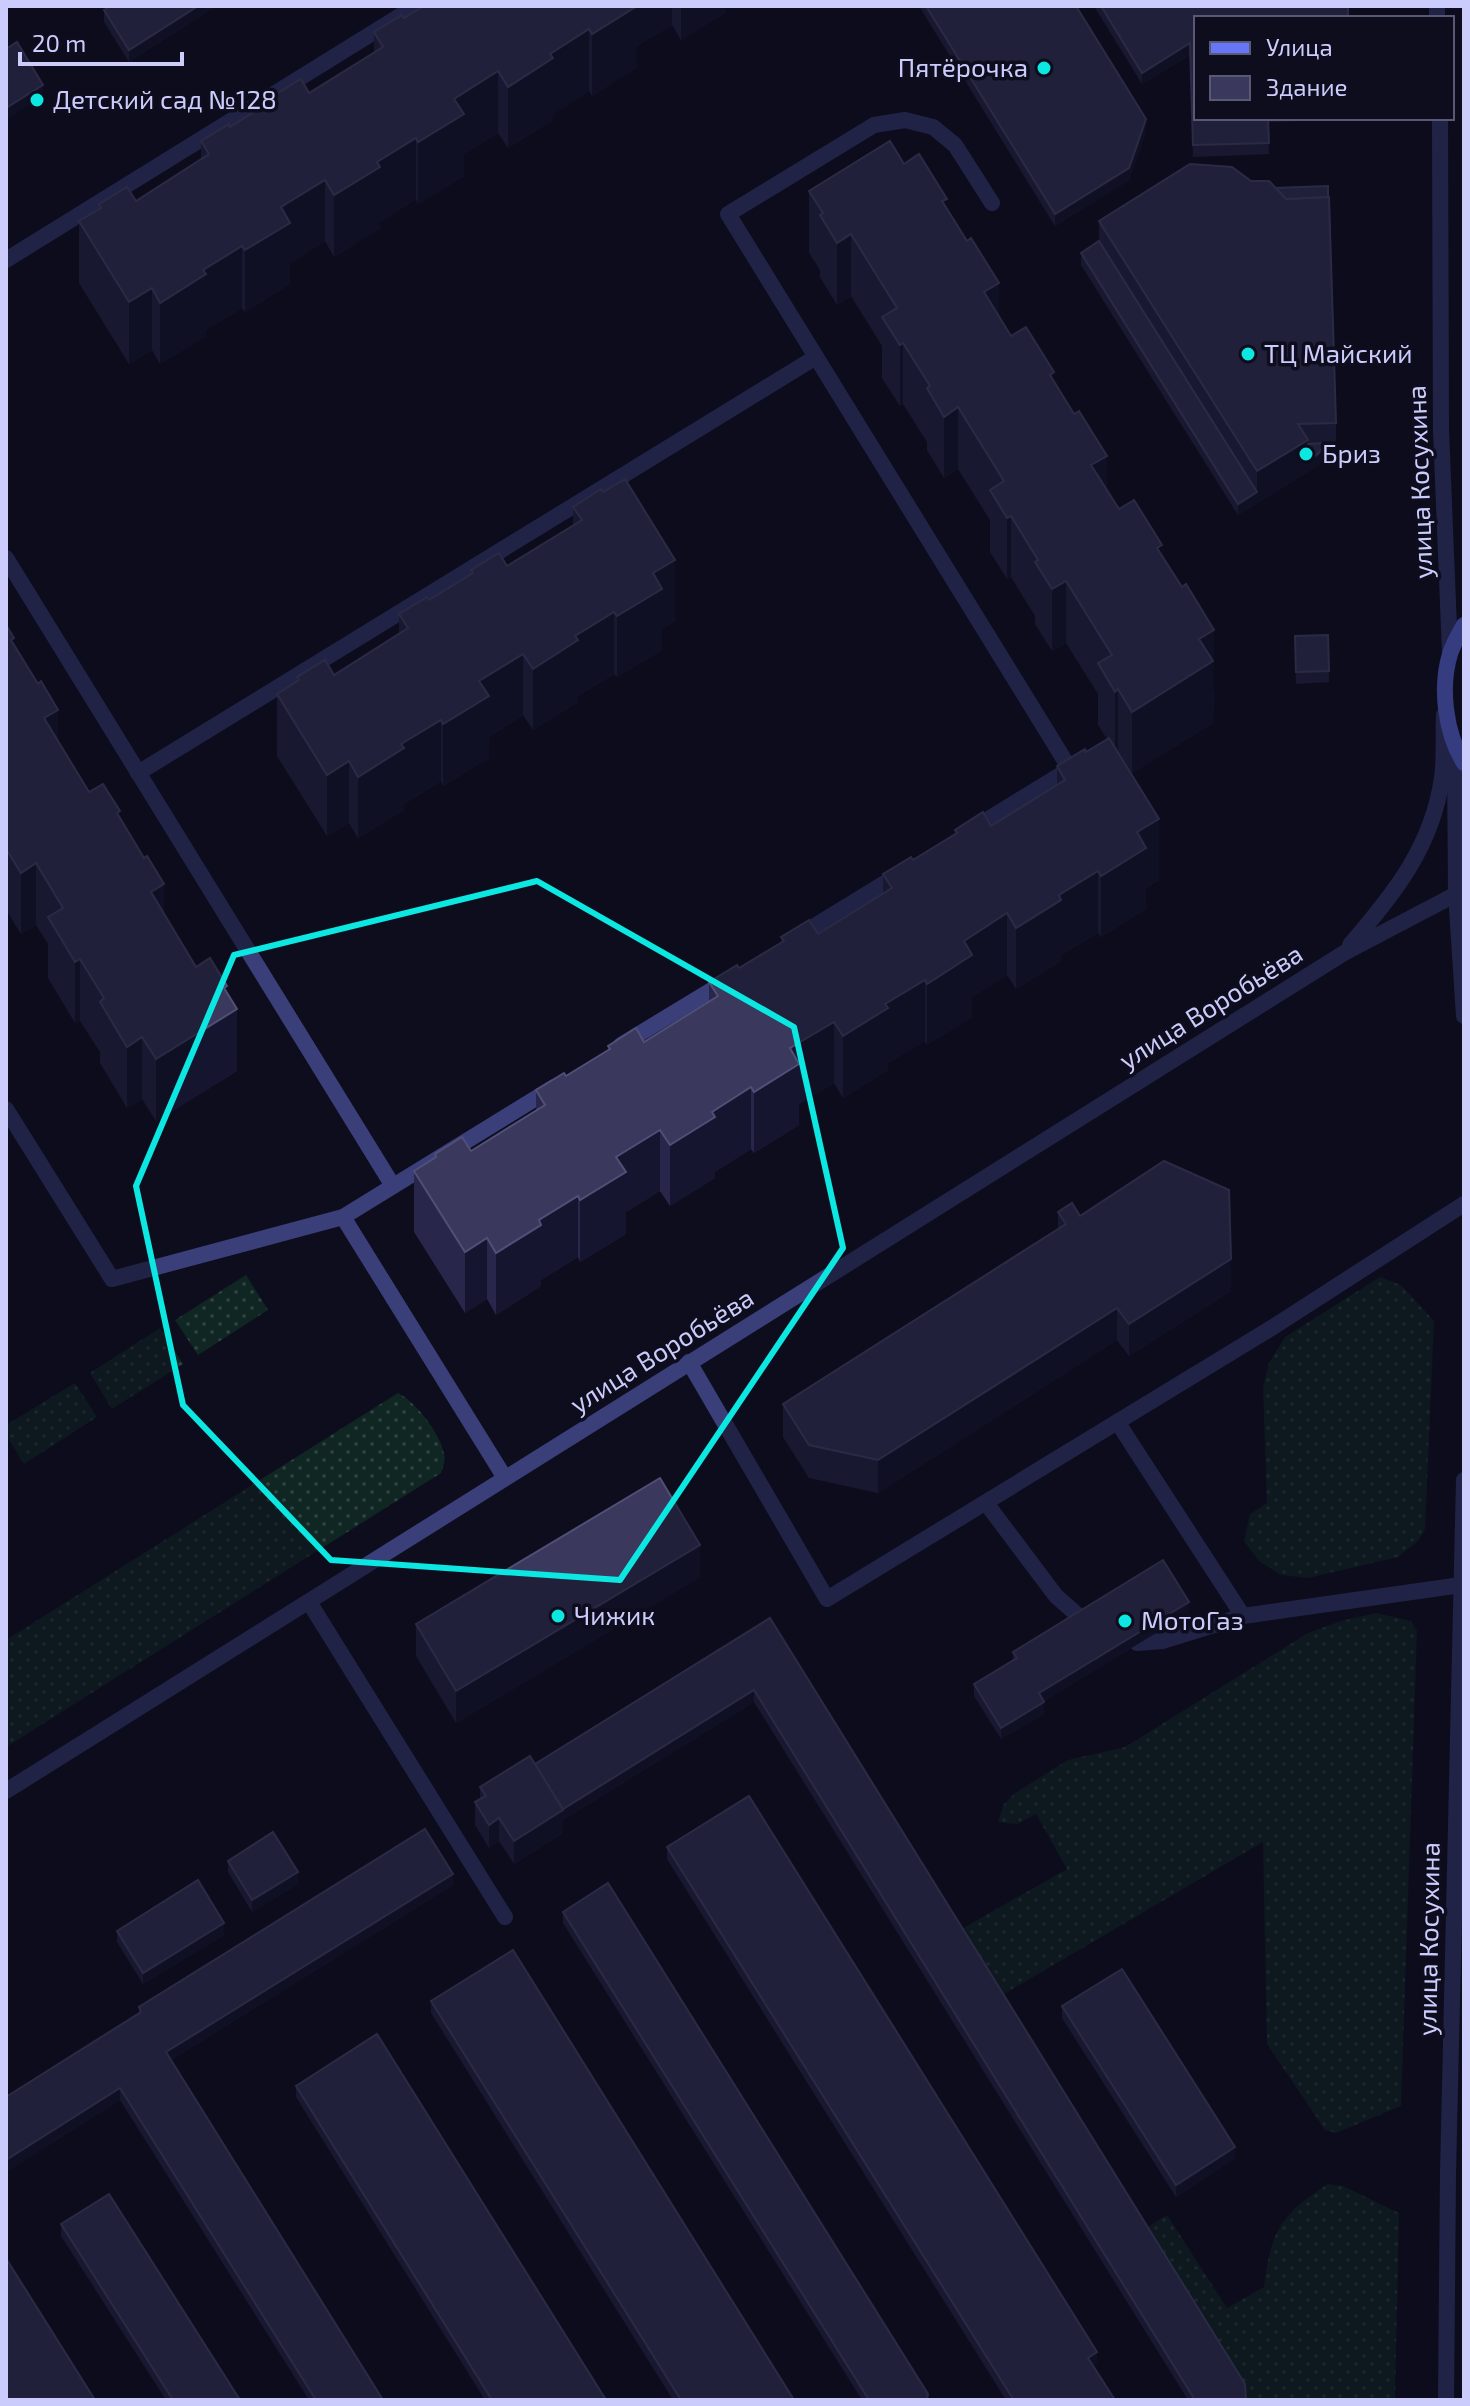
<svg xmlns="http://www.w3.org/2000/svg" width="1470" height="2406" font-family="'Exo 2',sans-serif">
<defs>
<pattern id="grass-dots" width="8" height="8" patternUnits="userSpaceOnUse" patternTransform="scale(2)"><rect width="8" height="8" fill="#102623"/><path d="M2 2h.1M6 6h.1" fill="none" stroke="#314444" stroke-width="1.8" stroke-linecap="round"/></pattern>
</defs>
<rect width="100%" height="100%" fill="#0d0d1d"/>
<g fill="url(#grass-dots)">
<path d="M 246,1275 L 268,1310 L 198,1355 L 175,1320 Z"/>
<path d="M 1380,1277 L 1401,1285 L 1434,1321 L 1425,1529 L 1418,1541 L 1398,1557 L 1308,1578 L 1281,1575 L 1259,1561 L 1244,1541 L 1250,1514 L 1267,1503 L 1263,1387 L 1269,1363 L 1285,1337 Z"/>
<path d="M 160,1328 L 183,1364 L 112,1409 L 90,1373 Z"/>
<path d="M 75,1383 L 97,1417 L 24,1464 L 6,1435 L 6,1425 Z"/>
<path d="M 398,1393 C 416,1402 440,1433 444,1454 C 446,1460 443,1466 441,1473 L 6,1747 L 6,1640 Z"/>
<path d="M 1376,1613 L 1411,1621 L 1417,1631 L 1401,2106 L 1336,2133 L 1325,2130 L 1267,2044 L 1263,1842 L 999,1997 L 958,1931 L 1067,1869 L 1036,1814 L 1017,1824 L 998,1822 L 1004,1804 L 1015,1793 L 1068,1760 L 1125,1747 L 1308,1633 L 1341,1621 Z"/>
<path d="M 1328,2184 L 1343,2186 L 1399,2213 L 1395,2400 L 1245,2400 L 1143,2230 L 1167,2215 L 1227,2308 L 1264,2287 C 1271,2231 1280,2215 1328,2184 Z"/>
</g>
<g fill="none" stroke-linecap="round" stroke-linejoin="round">
<g stroke="#3a3f79" stroke-width="16">
<path d="M 6,260 L 416,6"/>
<path d="M 6,558 L 393,1186"/>
<path d="M 138,773 L 816,357"/>
<path d="M 969,831 L 1070,769 L 728,214 L 874,125 L 905,120 L 933,127 L 955,145 L 992,203"/>
<path d="M 795,938 L 901,873"/>
<path d="M 621,1045 L 728,980"/>
<path d="M 6,1109 L 112,1279 L 343,1217 L 554,1087"/>
<path d="M 343,1217 L 505,1478"/>
<path d="M 689,1362 L 827,1599 L 1273,1327 L 1464,1204"/>
<path d="M 1118,1423 L 1243,1616 L 1461,1585"/>
<path d="M 986,1503 L 1056,1596 L 1083,1620"/>
<path d="M 309,1602 L 505,1917"/>
<path d="M 1137,1643 L 1162,1641 L 1243,1616"/>
</g>
<g stroke="#3a3f79" stroke-width="16">
<path d="M 1437,6 L 1437,18"/>
<path d="M 1440,118 L 1441,430 L 1450,653"/>
<path d="M 1455,749 L 1456,893 L 1464,1016"/>
<path d="M 1350,945 C 1394,894 1432,847 1442,778 C 1445,758 1443,736 1444,715"/>
<path d="M 6,1791 L 1344,953 L 1464,890"/>
<path d="M 1446,2400 L 1448,2173 L 1464,1480"/>
</g>
<path stroke="#6775f7" stroke-width="16" d="M 1464,625 C 1459,634 1453,644 1450,654 C 1440,687 1445,733 1464,763"/>
</g>
<g fill="#28264a">
<path d="M 216,6 L 129,62 L 104,22 L 104,10 Z"/>
<path d="M 424,6 L 726,6 L 726,12 L 681,40 L 672,25 L 637,46 L 637,67 L 592,96 L 589,91 L 553,114 L 553,120 L 508,148 L 498,133 L 464,154 L 464,176 L 418,204 L 416,199 L 380,222 L 380,228 L 334,257 L 325,241 L 290,263 L 290,284 L 245,312 L 242,308 L 206,330 L 206,336 L 160,364 L 152,350 L 129,364 L 79,283 L 79,221 L 99,209 L 99,204 L 136,201 L 201,160 L 201,141 L 230,127 L 273,100 L 273,96 L 309,93 L 374,52 L 374,32 L 404,18 Z"/>
<path d="M 919,6 L 1076,6 L 1146,131 L 1129,180 L 1055,226 Z"/>
<path d="M 1094,6 L 1348,6 L 1196,118 L 1351,118 L 1351,119 L 1268,122 L 1269,154 L 1193,157 L 1190,55 L 1142,84 Z"/>
<path d="M 904,164 L 947,208 L 999,317 L 1011,336 L 1054,381 L 1107,490 L 1119,509 L 1162,556 L 1214,691 L 1213,723 L 1132,773 L 1118,751 L 1117,751 L 1159,880 L 1146,888 L 1146,909 L 1101,937 L 1098,933 L 1061,955 L 1061,961 L 1016,989 L 1007,975 L 972,997 L 972,1017 L 927,1045 L 925,1041 L 888,1063 L 888,1070 L 843,1098 L 834,1083 L 799,1104 L 799,1125 L 754,1153 L 751,1149 L 715,1172 L 715,1178 L 670,1206 L 660,1191 L 626,1212 L 626,1234 L 580,1262 L 578,1257 L 541,1280 L 541,1286 L 496,1315 L 487,1299 L 465,1313 L 414,1232 L 414,1171 L 435,1158 L 435,1154 L 471,1151 L 536,1110 L 536,1090 L 566,1076 L 608,1051 L 608,1046 L 644,1042 L 709,1002 L 709,982 L 739,968 L 781,942 L 781,937 L 818,934 L 883,893 L 883,874 L 913,860 L 955,834 L 955,830 L 991,826 L 1057,785 L 1057,766 L 1086,752 L 1107,739 L 1098,725 L 1098,694 L 1066,643 L 1052,651 L 1035,624 L 1035,616 L 1011,577 L 1007,579 L 990,552 L 990,520 L 958,469 L 944,478 L 927,450 L 927,442 L 903,404 L 900,406 L 882,378 L 882,346 L 851,296 L 837,305 L 820,277 L 820,270 L 809,253 L 809,191 Z"/>
<path d="M 1099,221 L 1336,423 L 1336,455 L 1325,455 L 1319,465 L 1238,515 L 1081,265 L 1081,253 L 1099,241 Z"/>
<path d="M 573,507 L 675,621 L 662,629 L 662,650 L 617,677 L 614,674 L 578,696 L 578,702 L 533,730 L 523,715 L 489,737 L 489,758 L 443,786 L 441,781 L 404,804 L 404,810 L 358,838 L 349,823 L 327,836 L 277,756 L 277,694 L 297,682 L 297,677 L 334,675 L 399,634 L 399,614 L 429,600 L 471,574 L 471,570 L 507,566 L 573,526 Z"/>
<path d="M 6,625 L 14,645 L 58,741 L 89,792 L 120,819 L 164,915 L 196,967 L 227,994 L 237,1071 L 156,1121 L 142,1099 L 127,1108 L 100,1063 L 100,1052 L 80,1021 L 75,1023 L 48,978 L 48,944 L 36,925 L 21,934 L 6,910 Z"/>
<path d="M 1328,635 L 1329,682 L 1296,684 L 1295,636 Z"/>
<path d="M 1058,1212 L 1080,1216 L 1231,1291 L 1129,1356 L 1117,1340 L 878,1493 L 809,1478 L 783,1437 L 783,1404 L 1058,1229 Z"/>
<path d="M 700,1577 L 456,1723 L 416,1656 L 416,1624 Z"/>
<path d="M 1189,1613 L 1044,1701 L 1044,1714 L 1001,1739 L 974,1696 L 974,1684 L 1013,1660 L 1013,1652 Z"/>
<path d="M 770,1618 L 1246,2400 L 1188,2400 L 754,1702 L 563,1820 L 563,1833 L 514,1864 L 499,1841 L 489,1848 L 475,1825 L 475,1802 L 480,1799 L 480,1787 L 535,1764 Z"/>
<path d="M 667,1847 L 1097,2363 L 1093,2366 L 1115,2400 L 1006,2400 L 667,1859 Z"/>
<path d="M 228,1861 L 298,1884 L 252,1912 L 228,1872 Z"/>
<path d="M 453,1885 L 171,2060 L 383,2400 L 309,2400 L 120,2100 L 6,2172 L 6,2097 L 139,2014 L 139,2007 Z"/>
<path d="M 563,1912 L 928,2400 L 862,2400 L 563,1923 Z"/>
<path d="M 117,1931 L 224,1935 L 143,1984 L 117,1942 Z"/>
<path d="M 431,2001 L 794,2400 L 673,2400 L 431,2013 Z"/>
<path d="M 1062,2006 L 1235,2158 L 1176,2197 L 1062,2018 Z"/>
<path d="M 296,2086 L 606,2400 L 485,2400 L 296,2097 Z"/>
<path d="M 61,2224 L 240,2400 L 166,2400 L 61,2236 Z"/>
</g>
<g fill="#161530">
<path d="M 198,6 L 216,6 L 129,62 L 129,50 Z"/>
<path d="M 628,6 L 672,6 L 672,25 L 637,46 L 637,67 L 592,96 L 592,34 Z"/>
<path d="M 681,6 L 726,6 L 726,12 L 681,40 Z"/>
<path d="M 589,29 L 589,91 L 553,114 L 553,120 L 508,148 L 508,87 L 550,54 Z"/>
<path d="M 1190,43 L 1190,55 L 1142,84 L 1142,73 Z"/>
<path d="M 498,71 L 498,133 L 464,154 L 464,176 L 418,204 L 418,142 L 454,99 Z"/>
<path d="M 43,85 L 43,96 L 6,120 L 6,108 Z"/>
<path d="M 1146,119 L 1146,131 L 1129,180 L 1055,226 L 1055,214 Z"/>
<path d="M 416,138 L 416,199 L 380,222 L 380,228 L 334,257 L 334,195 L 377,162 Z"/>
<path d="M 325,180 L 325,241 L 290,263 L 290,284 L 245,312 L 245,250 L 281,207 Z"/>
<path d="M 851,234 L 851,296 L 837,305 L 837,243 Z"/>
<path d="M 242,246 L 242,308 L 206,330 L 206,336 L 160,364 L 160,303 L 203,270 Z"/>
<path d="M 999,283 L 999,345 L 984,292 Z"/>
<path d="M 152,288 L 152,350 L 129,364 L 129,302 Z"/>
<path d="M 903,343 L 903,404 L 900,406 L 900,345 Z"/>
<path d="M 958,407 L 958,469 L 944,478 L 944,417 Z"/>
<path d="M 1308,440 L 1308,472 L 1238,515 L 1238,504 L 1257,492 L 1257,471 Z"/>
<path d="M 1325,443 L 1325,455 L 1319,465 L 1308,472 L 1308,461 Z"/>
<path d="M 1107,456 L 1107,518 L 1091,465 Z"/>
<path d="M 1011,516 L 1011,577 L 1007,579 L 1007,518 Z"/>
<path d="M 675,560 L 675,621 L 662,629 L 662,650 L 617,677 L 617,616 L 653,573 Z"/>
<path d="M 1066,581 L 1066,643 L 1052,651 L 1052,589 Z"/>
<path d="M 614,612 L 614,674 L 578,696 L 578,702 L 533,730 L 533,669 L 575,636 Z"/>
<path d="M 1214,630 L 1213,723 L 1132,773 L 1132,712 L 1199,639 Z"/>
<path d="M 523,654 L 523,715 L 489,737 L 489,758 L 443,786 L 443,724 L 479,681 Z"/>
<path d="M 1118,689 L 1118,751 L 1115,753 L 1115,692 Z"/>
<path d="M 58,710 L 58,771 L 44,718 Z"/>
<path d="M 441,720 L 441,781 L 404,804 L 404,810 L 358,838 L 358,777 L 401,744 Z"/>
<path d="M 349,761 L 349,823 L 327,836 L 327,775 Z"/>
<path d="M 1159,819 L 1159,880 L 1146,888 L 1146,909 L 1101,937 L 1101,876 L 1137,832 Z"/>
<path d="M 36,863 L 36,925 L 21,934 L 21,873 Z"/>
<path d="M 1098,871 L 1098,933 L 1061,955 L 1061,961 L 1016,989 L 1016,928 L 1059,895 Z"/>
<path d="M 164,884 L 164,945 L 151,892 Z"/>
<path d="M 1007,913 L 1007,975 L 972,997 L 972,1017 L 927,1045 L 927,984 L 964,941 Z"/>
<path d="M 80,959 L 80,1021 L 75,1023 L 75,962 Z"/>
<path d="M 925,980 L 925,1041 L 888,1063 L 888,1070 L 843,1098 L 843,1036 L 885,1004 Z"/>
<path d="M 227,986 L 227,1015 L 237,1009 L 237,1071 L 156,1121 L 156,1059 L 224,988 Z"/>
<path d="M 834,1022 L 834,1083 L 799,1104 L 799,1125 L 754,1153 L 754,1092 L 790,1048 Z"/>
<path d="M 142,1037 L 142,1099 L 127,1108 L 127,1047 Z"/>
<path d="M 751,1087 L 751,1149 L 715,1172 L 715,1178 L 670,1206 L 670,1145 L 712,1112 Z"/>
<path d="M 660,1130 L 660,1191 L 626,1212 L 626,1234 L 580,1262 L 580,1200 L 616,1157 Z"/>
<path d="M 578,1196 L 578,1257 L 541,1280 L 541,1286 L 496,1315 L 496,1253 L 539,1220 Z"/>
<path d="M 487,1238 L 487,1299 L 465,1313 L 465,1252 Z"/>
<path d="M 1231,1259 L 1231,1291 L 1129,1356 L 1129,1324 Z"/>
<path d="M 1117,1308 L 1117,1340 L 878,1493 L 878,1460 Z"/>
<path d="M 700,1545 L 700,1577 L 456,1723 L 456,1691 Z"/>
<path d="M 1189,1602 L 1189,1613 L 1039,1704 L 1039,1693 Z"/>
<path d="M 754,1690 L 754,1702 L 563,1820 L 563,1833 L 514,1864 L 514,1841 L 558,1812 Z"/>
<path d="M 1044,1702 L 1044,1714 L 1001,1739 L 1001,1728 Z"/>
<path d="M 499,1818 L 499,1841 L 489,1848 L 489,1825 Z"/>
<path d="M 298,1872 L 298,1884 L 252,1912 L 252,1900 Z"/>
<path d="M 453,1874 L 453,1885 L 166,2063 L 166,2052 Z"/>
<path d="M 224,1923 L 224,1935 L 143,1984 L 143,1973 Z"/>
<path d="M 120,2088 L 120,2100 L 6,2172 L 6,2160 Z"/>
<path d="M 1235,2147 L 1235,2158 L 1176,2197 L 1176,2185 Z"/>
<path d="M 1097,2352 L 1097,2363 L 1088,2370 L 1088,2358 Z"/>
</g>
<g fill="#3a385d" stroke="#504f76" stroke-width="2">
<path d="M 111,6 L 198,6 L 129,50 L 104,10 Z"/>
<path d="M 424,6 L 637,6 L 592,34 L 589,29 L 550,54 L 553,58 L 508,87 L 498,71 L 454,99 L 464,114 L 418,142 L 416,138 L 377,162 L 380,167 L 334,195 L 325,180 L 281,207 L 290,223 L 245,250 L 242,246 L 203,270 L 206,274 L 160,303 L 152,288 L 129,302 L 79,221 L 101,208 L 99,204 L 127,187 L 136,201 L 209,154 L 201,141 L 229,124 L 230,127 L 274,99 L 273,96 L 301,79 L 309,93 L 383,47 L 374,32 L 402,15 L 404,18 Z"/>
<path d="M 926,6 L 1076,6 L 1146,119 L 1129,168 L 1055,214 Z"/>
<path d="M 1101,6 L 1348,6 L 1348,18 L 1196,18 L 1196,118 L 1268,118 L 1269,143 L 1193,145 L 1190,43 L 1142,73 Z"/>
<path d="M 17,42 L 43,85 L 6,108 L 6,49 Z"/>
<path d="M 890,141 L 904,164 L 919,154 L 947,199 L 942,201 L 967,241 L 971,238 L 999,283 L 984,292 L 1011,336 L 1026,327 L 1054,372 L 1050,375 L 1074,414 L 1079,411 L 1107,456 L 1091,465 L 1119,509 L 1134,500 L 1162,545 L 1157,548 L 1182,587 L 1186,584 L 1214,630 L 1199,639 L 1213,661 L 1132,712 L 1118,689 L 1115,692 L 1098,663 L 1112,655 L 1066,581 L 1052,589 L 1035,562 L 1038,560 L 1011,516 L 1007,518 L 990,490 L 1004,481 L 958,407 L 944,417 L 927,388 L 930,386 L 903,343 L 900,345 L 882,317 L 897,308 L 851,234 L 837,243 L 820,215 L 823,213 L 809,191 Z"/>
<path d="M 1190,164 L 1232,167 L 1251,181 L 1269,181 L 1286,199 L 1329,197 L 1336,423 L 1298,424 L 1308,440 L 1257,471 L 1099,221 Z"/>
<path d="M 1328,186 L 1328,197 L 1286,199 L 1276,188 Z"/>
<path d="M 1099,241 L 1257,492 L 1238,504 L 1081,253 Z"/>
<path d="M 1325,443 L 1319,453 L 1308,461 L 1308,444 Z"/>
<path d="M 625,479 L 675,560 L 653,573 L 662,589 L 617,616 L 614,612 L 575,636 L 578,640 L 533,669 L 523,654 L 479,681 L 489,696 L 443,724 L 441,720 L 401,744 L 404,748 L 358,777 L 349,761 L 327,775 L 277,694 L 299,680 L 297,677 L 325,660 L 334,675 L 408,628 L 399,614 L 427,597 L 429,600 L 473,573 L 471,570 L 499,553 L 507,566 L 582,520 L 573,507 L 601,489 L 603,492 Z"/>
<path d="M 6,625 L 14,638 L 11,640 L 38,684 L 41,681 L 58,710 L 44,718 L 89,792 L 103,784 L 120,811 L 117,813 L 144,858 L 147,856 L 164,884 L 151,892 L 196,967 L 210,958 L 227,986 L 224,988 L 237,1009 L 156,1059 L 142,1037 L 127,1047 L 100,1002 L 104,998 L 80,959 L 75,962 L 48,917 L 63,908 L 36,863 L 21,873 L 6,849 Z"/>
<path d="M 1328,635 L 1329,671 L 1296,672 L 1295,636 Z"/>
<path d="M 1109,738 L 1159,819 L 1137,832 L 1146,848 L 1101,876 L 1098,871 L 1059,895 L 1061,900 L 1016,928 L 1007,913 L 964,941 L 972,955 L 927,984 L 925,980 L 885,1004 L 888,1008 L 843,1036 L 834,1022 L 790,1048 L 799,1064 L 754,1092 L 751,1087 L 712,1112 L 715,1117 L 670,1145 L 660,1130 L 616,1157 L 626,1172 L 580,1200 L 578,1196 L 539,1220 L 541,1225 L 496,1253 L 487,1238 L 465,1252 L 414,1171 L 436,1157 L 435,1154 L 462,1137 L 471,1151 L 545,1105 L 536,1090 L 564,1073 L 566,1076 L 610,1049 L 608,1046 L 636,1028 L 644,1042 L 718,996 L 709,982 L 737,965 L 739,968 L 784,941 L 781,937 L 809,920 L 818,934 L 892,888 L 883,874 L 911,857 L 913,860 L 957,833 L 955,830 L 983,812 L 991,826 L 1065,780 L 1057,766 L 1085,749 L 1086,752 Z"/>
<path d="M 1164,1161 L 1229,1190 L 1231,1259 L 1129,1324 L 1117,1308 L 878,1460 L 809,1445 L 783,1404 L 1066,1224 L 1058,1212 L 1072,1203 L 1080,1216 Z"/>
<path d="M 660,1478 L 700,1545 L 456,1691 L 416,1624 Z"/>
<path d="M 1163,1560 L 1189,1602 L 1039,1693 L 1044,1702 L 1001,1728 L 974,1684 L 1017,1658 L 1013,1652 Z"/>
<path d="M 770,1618 L 1245,2384 L 1246,2400 L 1195,2400 L 754,1690 L 563,1809 L 535,1764 Z"/>
<path d="M 530,1756 L 563,1810 L 514,1841 L 499,1818 L 489,1825 L 475,1802 L 486,1796 L 480,1787 Z"/>
<path d="M 749,1796 L 1097,2352 L 1088,2358 L 1115,2400 L 1012,2400 L 1013,2399 L 667,1847 Z"/>
<path d="M 425,1829 L 453,1874 L 166,2052 L 383,2400 L 316,2400 L 120,2088 L 6,2160 L 6,2097 L 141,2012 L 139,2007 Z"/>
<path d="M 273,1832 L 298,1872 L 252,1900 L 228,1861 Z"/>
<path d="M 198,1880 L 224,1923 L 143,1973 L 117,1931 Z"/>
<path d="M 608,1883 L 928,2394 L 927,2400 L 869,2400 L 563,1912 Z"/>
<path d="M 513,1950 L 794,2400 L 681,2400 L 431,2001 Z"/>
<path d="M 1122,1969 L 1235,2147 L 1176,2185 L 1062,2006 Z"/>
<path d="M 377,2034 L 606,2400 L 492,2400 L 296,2086 Z"/>
<path d="M 109,2194 L 240,2400 L 173,2400 L 61,2224 Z"/>
<path d="M 6,2260 L 7,2260 L 95,2400 L 6,2400 Z"/>
</g>
<path d="M0 0H1470V2406H0ZM 537,881 L 794,1027 L 843,1248 L 620,1580 L 331,1560 L 183,1405 L 136,1186 L 234,955 Z" fill="#0d0d1d" fill-opacity=".55" fill-rule="evenodd"/>
<path fill="none" stroke="#0ce7e2" stroke-width="6" stroke-linejoin="round" d="M 537,881 L 794,1027 L 843,1248 L 620,1580 L 331,1560 L 183,1405 L 136,1186 L 234,955 Z"/>
<g fill="#0ce7e2" stroke="#0d0d1d" stroke-width="3">
<circle cx="1044" cy="68" r="8"/>
<circle cx="37" cy="100" r="8"/>
<circle cx="1248" cy="354" r="8"/>
<circle cx="1306" cy="454" r="8"/>
<circle cx="558" cy="1616" r="8"/>
<circle cx="1125" cy="1621" r="8"/>
</g>
<g text-anchor="middle" stroke-width="7" stroke-linejoin="round" paint-order="stroke">
<g font-size="26" fill="#cbccfc" stroke="#0d0d1d" text-anchor="start">
<text x="1028" y="77" text-anchor="end">Пятёрочка</text>
<text x="53" y="109">Детский сад №128</text>
<text x="1264" y="363">ТЦ Майский</text>
<text x="1322" y="463">Бриз</text>
<text x="574" y="1625">Чижик</text>
<text x="1141" y="1630">МотоГаз</text>
</g>
<g font-size="26" fill="#cbccfc" stroke="#0d0d1d">
<text transform="translate(1420 482) rotate(-92)" y="9">улица Косухина</text>
<text transform="translate(1211 1007) rotate(-32)" y="9">улица Воробьёва</text>
<text transform="translate(662 1351) rotate(-32)" y="9">улица Воробьёва</text>
<text transform="translate(1429 1939) rotate(-89)" y="9">улица Косухина</text>
</g>
</g>
<rect width="1470" height="2406" fill="none" stroke="#cbccfc" stroke-width="16"/>
<rect x="1194" y="16" width="260" height="104" fill="#0d0d1d" stroke="#595976" stroke-width="2"/>
<rect x="1210" y="42" width="40" height="12" fill="#6775f7" stroke="#595976" stroke-width="2"/>
<text x="1266" y="56" font-size="24" fill="#cbccfc">Улица</text>
<rect x="1210" y="76" width="40" height="24" fill="#3a385d" stroke="#595976" stroke-width="2"/>
<text x="1266" y="96" font-size="24" fill="#cbccfc">Здание</text>
<path d="M20 52v12h162v-12" fill="none" stroke="#cbccfc" stroke-width="4"/>
<text x="32" y="52" font-size="24" fill="#cbccfc" stroke="#0d0d1d" stroke-width="6" paint-order="stroke">20 m</text>
</svg>
